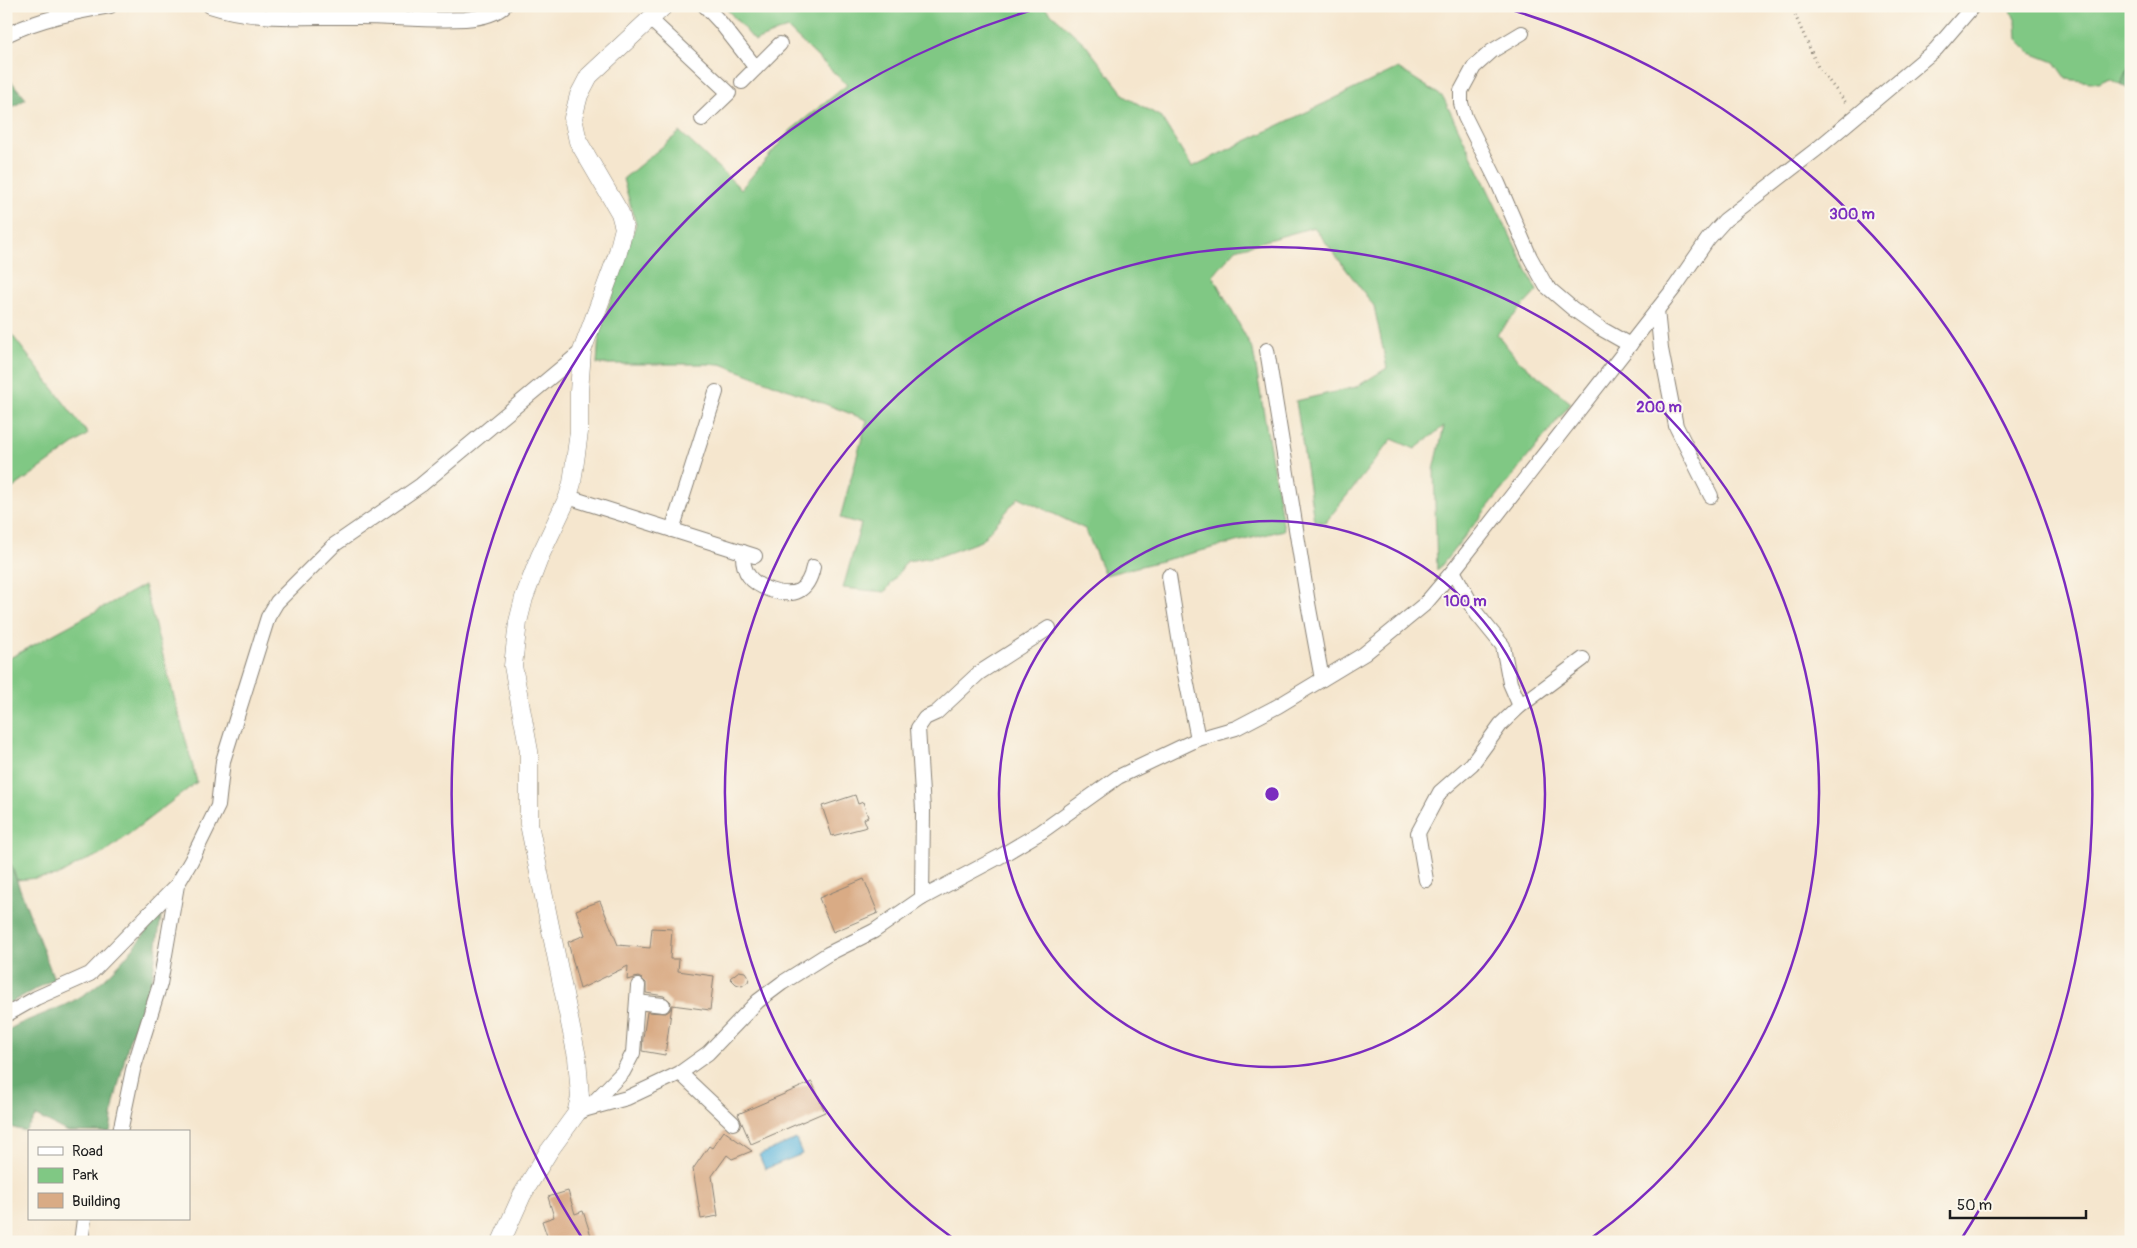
<svg xmlns="http://www.w3.org/2000/svg" width="2137" height="1248" font-family="Pangolin,sans-serif">
<rect width="100%" height="100%" fill="#fbf7ec"/>
<filter id="ink" filterUnits="userSpaceOnUse"><feTurbulence type="fractalNoise" baseFrequency=".02" numOctaves="2"/><feDisplacementMap in="SourceGraphic" scale="10" xChannelSelector="R" yChannelSelector="G"/><feConvolveMatrix kernelMatrix="1 2 1 2 8 2 1 2 1" color-interpolation-filters="sRGB"/></filter>
<filter id="wash" filterUnits="userSpaceOnUse"><feTurbulence type="fractalNoise" baseFrequency=".0096" numOctaves="4" result="noise"/><feDisplacementMap in="SourceGraphic" scale="20" xChannelSelector="R" yChannelSelector="G"/><feGaussianBlur stdDeviation="1.12" result="paint"/><feColorMatrix in="noise" values="0 0 0 0 0 0 0 0 0 0 0 0 0 0 0 0 0 1.4 0 .05"/><feComposite in="paint" operator="in"/></filter>
<g filter="url(#wash)">
<rect width="100%" height="100%" fill="#f5e6ce"/>
<g fill="#80c884" stroke="#4e7250">
<path d="M 724,6 L 1043,6 L 1085,44 L 1126,97 L 1161,117 L 1192,167 L 1398,68 L 1443,97 L 1537,291 L 1497,334 L 1516,358 L 1571,403 L 1437,571 L 1434,470 L 1444,426 L 1415,449 L 1392,439 L 1325,523 L 1314,521 L 1296,401 L 1356,387 L 1387,368 L 1374,306 L 1314,227 L 1236,249 L 1213,276 L 1253,350 L 1284,530 L 1105,575 L 1085,529 L 1019,497 L 981,541 L 940,556 L 907,561 L 885,592 L 843,588 L 861,524 L 840,518 L 867,420 L 721,364 L 597,364 L 599,334 L 636,224 L 623,179 L 680,132 L 741,189 L 790,131 L 847,85 L 787,28 L 755,41 Z"/>
<path d="M 2009,6 L 2131,6 L 2131,62 L 2120,84 L 2110,78 L 2098,83 L 2066,79 L 2054,62 L 2031,53 L 2017,39 L 2016,22 Z"/>
<path d="M 6,327 L 88,434 L 6,493 Z"/>
<path d="M 144,585 L 197,782 L 104,853 L 82,862 L 57,876 L 17,880 L 6,852 L 6,660 Z"/>
</g>
<g fill="#68ac72" stroke="#426447">
<path d="M 2131,62 L 2131,91 L 2120,84 Z"/>
<path d="M 6,75 L 26,99 L 6,111 Z"/>
<path d="M 6,852 L 54,979 L 6,1005 Z"/>
<path d="M 162,910 L 152,979 L 129,1041 L 114,1103 L 110,1132 L 68,1132 L 36,1116 L 25,1131 L 6,1126 L 6,1031 C 30,1017 57,1011 80,997 C 115,976 138,942 162,910 Z"/>
</g>
<path fill="#60b7dd" stroke="#3e6a7c" d="M 796,1139 L 802,1154 L 765,1169 L 759,1155 Z"/>
<g id="blocks">
<g fill="#d9ab85">
<path d="M 855,795 L 858,804 L 863,802 L 868,817 L 864,819 L 867,827 L 832,836 L 822,806 Z"/>
<path d="M 864,879 L 878,913 L 833,932 L 819,898 Z"/>
<path d="M 600,901 L 618,945 L 650,948 L 652,928 L 672,929 L 670,959 L 679,959 L 678,971 L 714,976 L 710,1010 L 672,1005 L 665,1055 L 642,1051 L 643,1038 L 647,1012 L 666,1013 L 670,1010 L 671,1002 L 664,996 L 646,993 L 646,983 L 642,979 L 638,977 L 627,980 L 628,966 L 580,989 L 568,942 L 585,935 L 576,910 Z"/>
<path d="M 739,971 L 745,972 L 749,978 L 748,982 L 742,986 L 736,984 L 730,978 Z"/>
<path d="M 812,1082 L 825,1112 L 751,1144 L 738,1114 Z"/>
<path d="M 724,1131 L 752,1151 L 732,1159 L 727,1155 L 712,1176 L 718,1216 L 701,1219 L 693,1169 L 709,1146 L 712,1148 Z"/>
<path d="M 568,1191 L 575,1214 L 583,1211 L 593,1242 L 549,1242 L 542,1221 L 554,1217 L 548,1197 Z"/>
</g>
</g>
</g>
<g filter="url(#ink)">
<use href="#blocks" fill-opacity="0" stroke="#888175" stroke-width="1"/>
<g fill="none" stroke-linecap="round" stroke-linejoin="round">
<g stroke="#888175" stroke-width="16">
<g id="minor">
<path d="M 210,6 C 258,22 308,16 358,17 C 393,17 429,21 465,19 C 477,18 495,15 504,6"/>
<path d="M 705,6 L 720,22 L 756,68"/>
<path d="M 650,19 L 729,93 L 702,119"/>
<path d="M 1522,33 L 1492,51 L 1474,67 L 1461,91 L 1461,103 L 1465,117 L 1498,183 L 1530,257 L 1546,286 L 1573,309 L 1600,328 L 1630,345"/>
<path d="M 6,35 C 39,19 74,12 110,6"/>
<path d="M 742,82 L 780,44"/>
<path d="M 1657,310 L 1661,349 L 1676,426 L 1711,496"/>
<path d="M 1267,350 L 1308,603 L 1322,679"/>
<path d="M 568,497 L 755,556"/>
<path d="M 672,530 L 716,392"/>
<path d="M 743,552 C 742,573 751,583 770,590 C 794,598 808,592 813,567"/>
<path d="M 1453,571 L 1477,614 L 1503,646 L 1510,683 L 1520,706 L 1583,659"/>
<path d="M 1169,576 L 1184,669 L 1198,739"/>
<path d="M 1426,880 L 1418,833 L 1440,792 L 1472,764 L 1501,724 L 1520,706"/>
<path d="M 922,898 L 923,810 L 918,728 L 925,718 L 936,713 L 979,673 L 1049,628"/>
<path d="M 637,1002 L 663,1005"/>
<path d="M 6,1015 L 36,998 L 90,974 L 177,885"/>
<path d="M 680,1073 L 733,1123"/>
<path d="M 589,1107 L 623,1072 L 633,1053 L 638,986"/>
<path d="M 576,1114 L 587,1109 L 627,1098 L 680,1073 L 708,1053 L 758,1001 L 782,983 L 828,954 L 874,931 L 922,898 L 999,857 L 1041,832 L 1118,777 L 1198,739 L 1236,728 L 1278,706 L 1364,654 L 1425,604 L 1453,571 L 1675,287 L 1708,239 L 1725,220 L 1817,149 L 1936,49 L 1973,6"/>
<path d="M 120,1132 L 133,1070 L 160,984 L 177,885 L 191,861 L 218,806 L 223,761 L 268,617 L 277,602 L 334,545 L 421,485 L 582,351"/>
<path d="M 81,1242 L 84,1219"/>
</g>
</g>
<g stroke="#888175" stroke-width="19">
<path id="tertiary" d="M 501,1242 L 522,1195 L 549,1151 L 576,1114 L 580,1097 L 577,1057 L 529,824 L 529,751 L 513,666 L 518,622 L 524,598 L 540,556 L 568,497 L 572,483 L 579,432 L 579,392 L 582,351 L 617,256 L 624,228 L 620,213 L 578,141 L 573,118 L 579,95 L 589,76 L 664,6"/>
</g>
<path stroke="#888175" stroke-width="3" stroke-dasharray="1 4" stroke-linecap="butt" d="M 1791,6 L 1818,67 L 1847,104"/>
<use href="#minor" stroke="#fff" stroke-width="14"/>
<use href="#tertiary" stroke="#fff" stroke-width="18"/>
</g>
</g>
<g fill="none" stroke="#7b2cbf" stroke-width="2.5">
<circle cx="1272" cy="794" r="273"/>
<path d="M954 1239A547 547 0 1 1 1590 1239"/>
<path d="M584 1241A820 820 0 0 1 1039 8M1505 8A820 820 0 0 1 1960 1241"/>
</g>
<circle cx="1272" cy="794" r="8" fill="#7b2cbf" stroke="#fbf7ec" stroke-width="2.5"/>
<g font-size="15" text-anchor="middle" font-weight="bold" fill="#7b2cbf" stroke="#fbf7ec" stroke-width="4" stroke-linejoin="round" paint-order="stroke">
<text x="1852" y="219">300 m</text>
<text x="1659" y="412">200 m</text>
<text x="1465" y="606">100 m</text>
</g>
<rect width="2137" height="1248" fill="none" stroke="#fbf7ec" stroke-width="25"/>
<rect x="28" y="1130" width="162" height="90" fill="#fbf7ec" stroke="#a29f99"/>
<rect x="38" y="1147" width="25" height="8" fill="#ffffff" stroke="#a29f99"/>
<text x="72" y="1156" font-size="15" fill="#1c1c1c">Road</text>
<rect x="38" y="1168" width="25" height="15" fill="#80c884" stroke="#a29f99"/>
<text x="72" y="1180" font-size="15" fill="#1c1c1c">Park</text>
<rect x="38" y="1193" width="25" height="15" fill="#d9ab85" stroke="#a29f99"/>
<text x="72" y="1206" font-size="15" fill="#1c1c1c">Building</text>
<path d="M1950 1210v8h136v-8" fill="none" stroke="#1c1c1c" stroke-width="2.5"/>
<text x="1957" y="1210" font-size="15" fill="#1c1c1c" stroke="#fbf7ec" stroke-width="4" paint-order="stroke">50 m</text>
</svg>
